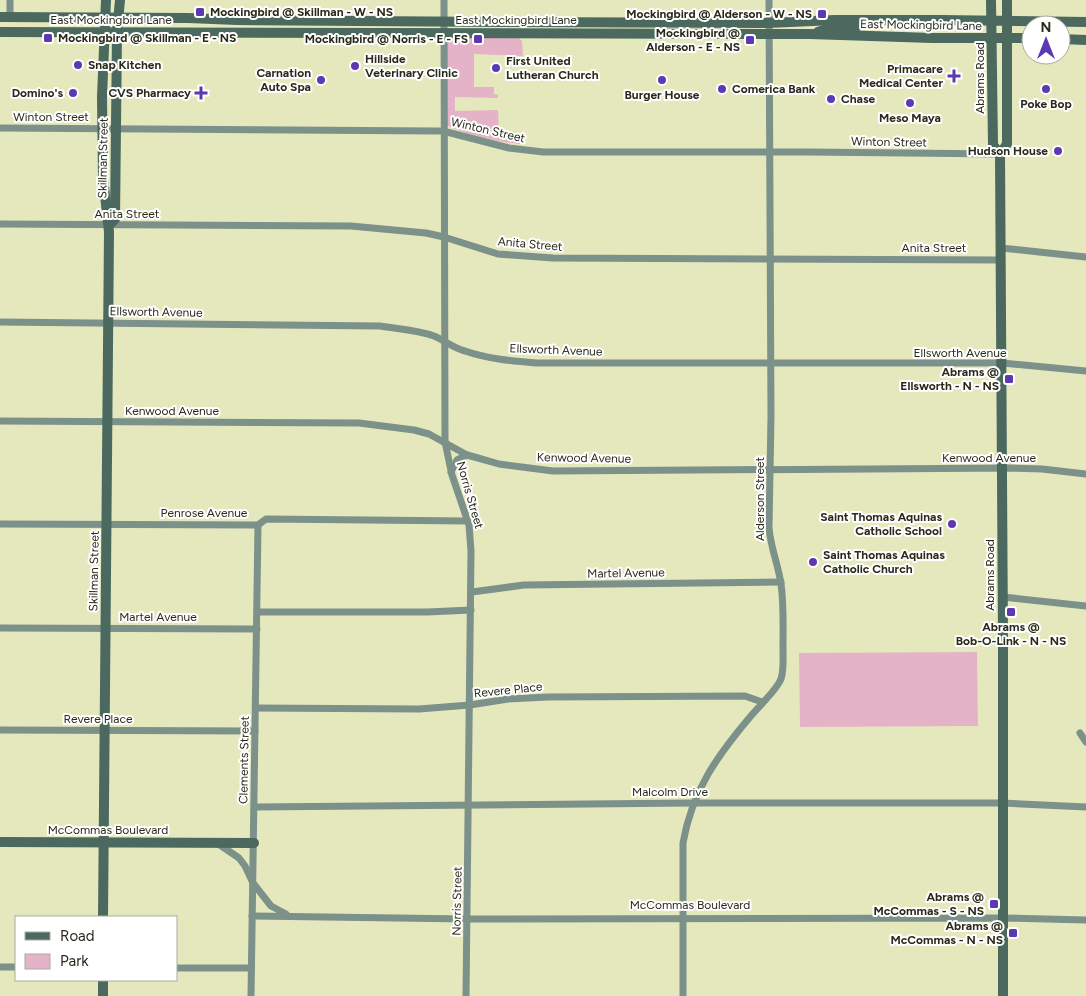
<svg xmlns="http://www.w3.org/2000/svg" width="1086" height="996" font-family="Figtree,sans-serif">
<rect width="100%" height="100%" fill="#e5e8bc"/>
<g fill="#e5b3c8">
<path d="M 452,38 L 519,38 L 522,41 L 523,56 L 474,54 L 474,87 L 494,87 L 494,94 L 498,95 L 498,98 L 455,97 L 455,111 L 498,110 L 499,131 L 514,131 L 514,134 L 518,134 L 519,136 L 521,136 L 520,144 C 508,144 454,132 447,125 L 447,41 Z"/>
<path d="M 977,652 L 978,726 L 800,727 L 799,653 Z"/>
</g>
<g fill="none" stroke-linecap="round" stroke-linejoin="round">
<g stroke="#7c9189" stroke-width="7">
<path d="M 10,0 L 10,17"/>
<path d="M 444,0 L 445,442 L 452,475 L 469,525 L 471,551 L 466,996"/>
<path d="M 0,128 L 436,131 L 443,131 L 509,148 L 543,152 L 809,152 L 1000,154"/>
<path d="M 0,224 L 351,226 L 426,233 L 444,237 L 498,254 L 553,258 L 1001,260"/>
<path d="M 1001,248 L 1086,257"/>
<path d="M 0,322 L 380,326 C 398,329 417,330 434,336 C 444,340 453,348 465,351 C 488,359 513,361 537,363 L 1002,363 L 1086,371"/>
<path d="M 0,421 L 359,423 L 414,430 L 429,434 L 467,455 L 478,458 L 499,464 L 553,471 L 1011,468 L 1042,469 L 1086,474"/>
<path d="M 451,472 L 457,460 L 467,455"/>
<path d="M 0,524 L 258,525 L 266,519 L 467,521"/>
<path d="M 472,592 L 524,585 L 781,582"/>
<path d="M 1003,597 L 1086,606"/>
<path d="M 257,612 L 427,612 L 471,610"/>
<path d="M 0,628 L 257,629"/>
<path d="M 256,708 L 419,709 L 470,705 L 508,699 L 548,697 L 745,696 L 762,702"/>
<path d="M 0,730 L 255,731"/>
<path d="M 1080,733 L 1086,742"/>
<path d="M 255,807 L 693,803 L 1002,803 L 1086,807"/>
<path d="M 217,843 L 239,858 L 245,866 L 253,883 L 271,906 L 286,914"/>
<path d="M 252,916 L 467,919 L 1003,918 L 1086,920"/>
<path d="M 0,967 L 16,967"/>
<path d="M 176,968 L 251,968"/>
<path d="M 251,996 L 258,525"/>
<path d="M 683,996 L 683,843 C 692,791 717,756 750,717 C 759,706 776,691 781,679 C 784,670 783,658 783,648 C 783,627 784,605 781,584 C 778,564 771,549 769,528 L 771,416 L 769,0"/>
</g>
<g stroke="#4b695e" stroke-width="10">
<path d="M 991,0 L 993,145 L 1000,154"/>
<path d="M 0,17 L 188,18 L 237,20 L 501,22 L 768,23 L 835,20 L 941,20 L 1086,22"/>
<path d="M 0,32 L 810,34 L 932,38 L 1031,38"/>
<path d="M 818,32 C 823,30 828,28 834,28 C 845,27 857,31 864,20"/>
<path d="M 1061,39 L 1086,40"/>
<path d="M 109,225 L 115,219 L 117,32 L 120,0"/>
<path d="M 0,842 L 254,843"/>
<path d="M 103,917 L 109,232 L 103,177 L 102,97 L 106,0"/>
<path d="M 103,980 L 103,996"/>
<path d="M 1003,996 L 1003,640 L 1000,154 L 1007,144 L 1007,0"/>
</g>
</g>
<g fill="#5c39b1" stroke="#fff" stroke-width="2">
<rect x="195" y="7" width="10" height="10" rx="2.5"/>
<rect x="817" y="9" width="10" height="10" rx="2.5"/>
<rect x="43" y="33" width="10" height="10" rx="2.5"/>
<rect x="473" y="34" width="10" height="10" rx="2.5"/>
<rect x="745" y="35" width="10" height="10" rx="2.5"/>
<circle cx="78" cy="65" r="5"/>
<circle cx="355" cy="66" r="5"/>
<circle cx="496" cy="68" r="5"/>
<path d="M951.5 68.5h5v5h5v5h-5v5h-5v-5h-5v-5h5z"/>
<circle cx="321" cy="80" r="5"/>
<circle cx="662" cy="80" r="5"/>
<circle cx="722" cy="89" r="5"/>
<circle cx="1046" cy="89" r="5"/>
<circle cx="73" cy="93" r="5"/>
<path d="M198.5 85.5h5v5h5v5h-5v5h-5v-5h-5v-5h5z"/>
<circle cx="831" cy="99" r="5"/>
<circle cx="910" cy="103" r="5"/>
<circle cx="1058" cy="151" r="5"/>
<rect x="1004" y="374" width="10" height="10" rx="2.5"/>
<circle cx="952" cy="524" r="5"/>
<circle cx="813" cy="562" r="5"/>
<rect x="1006" y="607" width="10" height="10" rx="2.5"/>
<rect x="989" y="899" width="10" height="10" rx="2.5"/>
<rect x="1008" y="928" width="10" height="10" rx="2.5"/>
</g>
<g text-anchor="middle" stroke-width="4" stroke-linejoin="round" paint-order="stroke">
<g font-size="12" font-weight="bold" fill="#2a2a1a" stroke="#fff" text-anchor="end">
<text x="210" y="16" text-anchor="start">Mockingbird @ Skillman - W - NS</text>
<text x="812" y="18">Mockingbird @ Alderson - W - NS</text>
<text x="740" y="37">Mockingbird @<tspan x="740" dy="14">Alderson - E - NS</tspan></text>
<text x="58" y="42" text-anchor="start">Mockingbird @ Skillman - E - NS</text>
<text x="468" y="43">Mockingbird @ Norris - E - FS</text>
<text x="365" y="63" text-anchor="start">Hillside<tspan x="365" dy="14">Veterinary Clinic</tspan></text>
<text x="506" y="65" text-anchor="start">First United<tspan x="506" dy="14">Lutheran Church</tspan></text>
<text x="88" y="69" text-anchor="start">Snap Kitchen</text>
<text x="943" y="73">Primacare<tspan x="943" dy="14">Medical Center</tspan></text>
<text x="311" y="77">Carnation<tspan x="311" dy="14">Auto Spa</tspan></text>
<text x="732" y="93" text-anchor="start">Comerica Bank</text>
<text x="63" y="97">Domino's</text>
<text x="191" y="97">CVS Pharmacy</text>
<text x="662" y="99" text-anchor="middle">Burger House</text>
<text x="841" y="103" text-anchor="start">Chase</text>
<text x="1046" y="108" text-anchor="middle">Poke Bop</text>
<text x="910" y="122" text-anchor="middle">Meso Maya</text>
<text x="1048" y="155">Hudson House</text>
<text x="999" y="376">Abrams @<tspan x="999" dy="14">Ellsworth - N - NS</tspan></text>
<text x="942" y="521">Saint Thomas Aquinas<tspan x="942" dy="14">Catholic School</tspan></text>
<text x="823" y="559" text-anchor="start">Saint Thomas Aquinas<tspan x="823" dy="14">Catholic Church</tspan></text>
<text x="1011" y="631" text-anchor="middle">Abrams @<tspan x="1011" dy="14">Bob-O-Link - N - NS</tspan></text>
<text x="984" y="901">Abrams @<tspan x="984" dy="14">McCommas - S - NS</tspan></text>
<text x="1003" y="930">Abrams @<tspan x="1003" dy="14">McCommas - N - NS</tspan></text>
</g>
<g font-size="12" fill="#2a2a1a" stroke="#fff">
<text x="111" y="24">East Mockingbird Lane</text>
<text x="516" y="24">East Mockingbird Lane</text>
<text transform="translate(921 25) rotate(1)" y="4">East Mockingbird Lane</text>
<text transform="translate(980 78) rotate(-90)" y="4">Abrams Road</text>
<text x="51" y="121">Winton Street</text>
<text transform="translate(488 130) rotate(13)" y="4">Winton Street</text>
<text transform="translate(889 142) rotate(1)" y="4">Winton Street</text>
<text transform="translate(103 158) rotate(-89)" y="4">Skillman Street</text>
<text x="127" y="218">Anita Street</text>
<text transform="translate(530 244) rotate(5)" y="4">Anita Street</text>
<text x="934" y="252">Anita Street</text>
<text transform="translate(156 312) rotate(1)" y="4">Ellsworth Avenue</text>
<text transform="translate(556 350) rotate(2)" y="4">Ellsworth Avenue</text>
<text x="960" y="357">Ellsworth Avenue</text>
<text x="172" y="415">Kenwood Avenue</text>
<text transform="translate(584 458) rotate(1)" y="4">Kenwood Avenue</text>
<text x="989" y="462">Kenwood Avenue</text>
<text transform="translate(470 495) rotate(74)" y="4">Norris Street</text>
<text transform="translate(760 499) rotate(-90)" y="4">Alderson Street</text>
<text x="204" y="517">Penrose Avenue</text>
<text transform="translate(94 571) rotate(-89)" y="4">Skillman Street</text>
<text transform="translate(626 573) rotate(-1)" y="4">Martel Avenue</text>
<text transform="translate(990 575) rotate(-90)" y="4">Abrams Road</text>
<text x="158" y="621">Martel Avenue</text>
<text transform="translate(508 690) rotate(-6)" y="4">Revere Place</text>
<text x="98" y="723">Revere Place</text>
<text transform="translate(244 760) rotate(-89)" y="4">Clements Street</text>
<text x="670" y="796">Malcolm Drive</text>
<text x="108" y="834">McCommas Boulevard</text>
<text transform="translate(457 901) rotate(-89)" y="4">Norris Street</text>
<text x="690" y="909">McCommas Boulevard</text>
</g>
</g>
<rect x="15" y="916" width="162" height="65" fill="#ffffff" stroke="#aaaaa3"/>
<rect x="25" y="932" width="25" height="8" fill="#4b695e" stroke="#aaaaa3"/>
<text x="60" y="941" font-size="15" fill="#2a2a1a">Road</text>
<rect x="25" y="954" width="25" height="15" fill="#e5b3c8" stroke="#aaaaa3"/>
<text x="60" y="966" font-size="15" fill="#2a2a1a">Park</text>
<g transform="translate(1046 40)"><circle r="24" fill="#ffffff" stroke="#aaaaa3"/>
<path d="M0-4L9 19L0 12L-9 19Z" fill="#5c39b1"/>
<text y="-8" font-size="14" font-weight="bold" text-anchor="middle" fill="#2a2a1a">N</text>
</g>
</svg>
